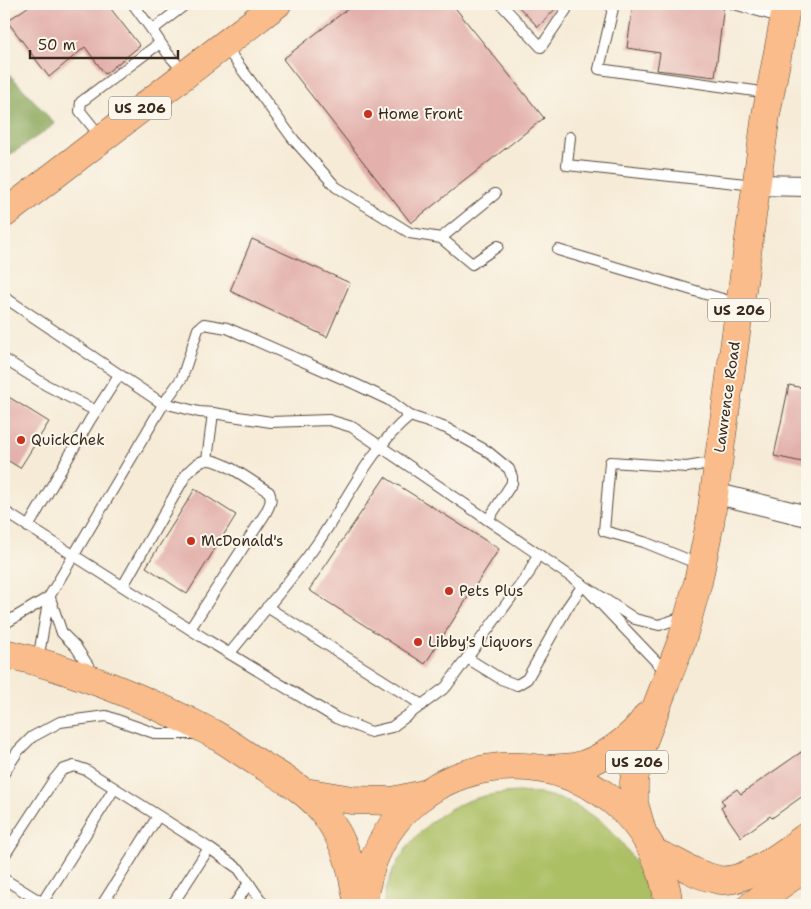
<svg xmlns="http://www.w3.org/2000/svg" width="811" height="909" font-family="'Shantell Sans',sans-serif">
<rect width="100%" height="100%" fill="#fbf7ec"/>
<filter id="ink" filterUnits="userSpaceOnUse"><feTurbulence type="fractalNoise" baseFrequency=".02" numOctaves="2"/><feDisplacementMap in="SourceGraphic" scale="10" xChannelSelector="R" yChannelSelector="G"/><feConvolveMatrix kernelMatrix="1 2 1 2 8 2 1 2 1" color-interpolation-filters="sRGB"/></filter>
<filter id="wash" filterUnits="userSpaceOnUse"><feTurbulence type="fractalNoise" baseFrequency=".0096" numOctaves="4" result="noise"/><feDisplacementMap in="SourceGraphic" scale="20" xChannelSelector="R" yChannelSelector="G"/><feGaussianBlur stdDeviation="1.12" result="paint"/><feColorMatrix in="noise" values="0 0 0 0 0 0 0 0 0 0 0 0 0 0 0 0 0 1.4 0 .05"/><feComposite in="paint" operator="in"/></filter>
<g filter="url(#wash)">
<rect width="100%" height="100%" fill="#f6ebd7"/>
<path fill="#abbf63" stroke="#737440" d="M 519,792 C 528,793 537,793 546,795 C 600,807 640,852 651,905 L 383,905 C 387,863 424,818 463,803 C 481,795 500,793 519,792 Z"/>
<path fill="#88a659" stroke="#62683c" d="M 4,68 L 55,124 L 4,159 Z"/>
<g id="blocks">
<g fill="#e3b0ab">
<path d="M 32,4 L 107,4 L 140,46 L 105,74 L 85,47 L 49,77 L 7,21 Z"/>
<path d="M 354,4 L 452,4 L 544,118 L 411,223 L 283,59 Z"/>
<path d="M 516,4 L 560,4 L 538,27 Z"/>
<path d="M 633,4 L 724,5 L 715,77 L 657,70 L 660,53 L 627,48 Z"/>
<path d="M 252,239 L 350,283 L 327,337 L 230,291 Z"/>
<path d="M 789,385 L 807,389 L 807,463 L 774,456 Z"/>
<path d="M 4,394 L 49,422 L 20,468 L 4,458 Z"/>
<path d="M 385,477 L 499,549 L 425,664 L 309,590 Z"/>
<path d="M 195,489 L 236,515 L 187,594 L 146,567 Z"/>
<path d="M 807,748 L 807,793 L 772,818 L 770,816 L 741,837 L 721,808 L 725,805 L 721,800 L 737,789 L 741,794 Z"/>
</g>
</g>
</g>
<g filter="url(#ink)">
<use href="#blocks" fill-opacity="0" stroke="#57473a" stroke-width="1"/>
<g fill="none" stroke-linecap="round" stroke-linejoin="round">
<g stroke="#57473a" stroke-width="12">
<g id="lane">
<path d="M 133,4 L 152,30"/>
<path d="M 501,4 L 541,47 L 566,10 L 567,4"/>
<path d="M 614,4 L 599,69 L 769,93"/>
<path d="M 734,4 L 783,18"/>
<path d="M 224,45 L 294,140 L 336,187 L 410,233 L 441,238 L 472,264 L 498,246"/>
<path d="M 185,73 L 168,54 L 152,30 L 186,4"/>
<path d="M 101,137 L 80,111 L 81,102 L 160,43"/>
<path d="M 570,137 L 567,165 L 755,185"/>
<path d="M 441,238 L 495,194"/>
<path d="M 558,250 L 739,304"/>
<path d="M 4,297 L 160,402 L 199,412 L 213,413 L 271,422 L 329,420 L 352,427 L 583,585 L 567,608 L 527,679 L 517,685 L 501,679 L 467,658"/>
<path d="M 4,359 L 46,385 L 96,411"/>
<path d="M 207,460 L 213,413"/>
<path d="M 4,511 L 207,640 L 336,718 L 371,732 L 392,727 L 446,687 L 529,573 L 538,554"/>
<path d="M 28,527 L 90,420 L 119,375"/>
<path d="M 701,565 L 644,542 L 604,531 L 610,462 L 687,467 L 716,462"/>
<path d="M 123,586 L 187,473 C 193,467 199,461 207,460 C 223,459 255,484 269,492 C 273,501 269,506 265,514 L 190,629"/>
<path d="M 50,598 L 62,633 L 76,647 L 93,673"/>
<path d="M 267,607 L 422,705"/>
<path d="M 4,624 L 49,597"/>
<path d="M 230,653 C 258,618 288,584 314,548 C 346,504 367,451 410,416 L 446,428 L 487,451 L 509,469 L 512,477 L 512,483 L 488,520"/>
<path d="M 38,660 L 49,597 L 164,403 L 182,378 L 198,329 L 204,324 L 227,328 L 355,384 L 389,400 L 410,416"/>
<path d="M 667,673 L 583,585 L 635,619 L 659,625 L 686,616"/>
<path d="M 4,773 L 18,751 L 32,737 L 60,722 L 106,716 L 157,734 L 195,734"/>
<path d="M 4,856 L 53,781 L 62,770 L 74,766 L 86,770 L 209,848 L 239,869 L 264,905"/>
<path d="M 4,879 L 46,905"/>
<path d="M 42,903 L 114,789"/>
<path d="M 102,905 L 158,816"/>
<path d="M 172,905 L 209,848"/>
<path d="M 234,905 L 249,883"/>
</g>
</g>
<g stroke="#57473a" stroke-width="22">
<g id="street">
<path d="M 756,185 L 807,186"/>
<path d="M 714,493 L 807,516"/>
</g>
</g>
<g stroke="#57473a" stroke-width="29">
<g id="primary">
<path d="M 4,214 L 277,4"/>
<path d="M 4,653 C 73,669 149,700 212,733 C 228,742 244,754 260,764 C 283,778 308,791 325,814 C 347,844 352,869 358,905"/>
<path d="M 550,769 C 558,768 566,768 574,767 C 600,762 633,738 647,716"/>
<path d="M 305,792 L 352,800 L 392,801 L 424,794"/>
<path d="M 642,831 L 634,803 L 634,782 L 638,755 L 682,640 L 698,582 L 710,523 L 766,115 L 787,4"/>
<path d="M 654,853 C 669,857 679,865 693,871 C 700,875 711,878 719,880 C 745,884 787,851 807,836"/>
<path d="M 363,904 C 384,720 643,721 669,905"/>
<path d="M 752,905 L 807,866"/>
</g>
</g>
<use href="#lane" stroke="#fff" stroke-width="10"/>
<use href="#street" stroke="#fff" stroke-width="20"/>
<use href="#primary" stroke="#f9bc8a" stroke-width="28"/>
</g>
</g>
<g fill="#c8321e" stroke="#fbf7ec" stroke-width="2">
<circle cx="368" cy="114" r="5"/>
<circle cx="21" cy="440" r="5"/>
<circle cx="191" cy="541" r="5"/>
<circle cx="449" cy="591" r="5"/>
<circle cx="418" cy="642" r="5"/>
</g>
<g text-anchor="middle" stroke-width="4" stroke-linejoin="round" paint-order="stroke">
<g fill="#fbf7ec" stroke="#75685c" stroke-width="1">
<rect x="109" y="96.5" width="62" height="23" rx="4"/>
<rect x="708" y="298.5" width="62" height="23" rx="4"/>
<rect x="606" y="750.5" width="62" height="23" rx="4"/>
</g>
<g font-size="14" font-weight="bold" fill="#3b2a1e">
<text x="140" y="113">US 206</text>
<text x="739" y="315">US 206</text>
<text x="637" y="767">US 206</text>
</g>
<g font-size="15" fill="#3b2a1e" stroke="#fbf7ec" text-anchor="start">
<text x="378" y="119">Home Front</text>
<text x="31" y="445">QuickChek</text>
<text x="201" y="546">McDonald's</text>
<text x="459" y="596">Pets Plus</text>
<text x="428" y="647">Libby's Liquors</text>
</g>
<g font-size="15" fill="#3b2a1e" stroke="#fbf7ec">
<text transform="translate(727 397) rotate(-82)" y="5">Lawrence Road</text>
</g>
</g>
<rect width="811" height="909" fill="none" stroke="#fbf7ec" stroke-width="20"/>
<path d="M30 50v8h148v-8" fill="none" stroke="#3b2a1e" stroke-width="2.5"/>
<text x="38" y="50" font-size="15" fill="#3b2a1e" stroke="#fbf7ec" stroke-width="4" paint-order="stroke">50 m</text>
</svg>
